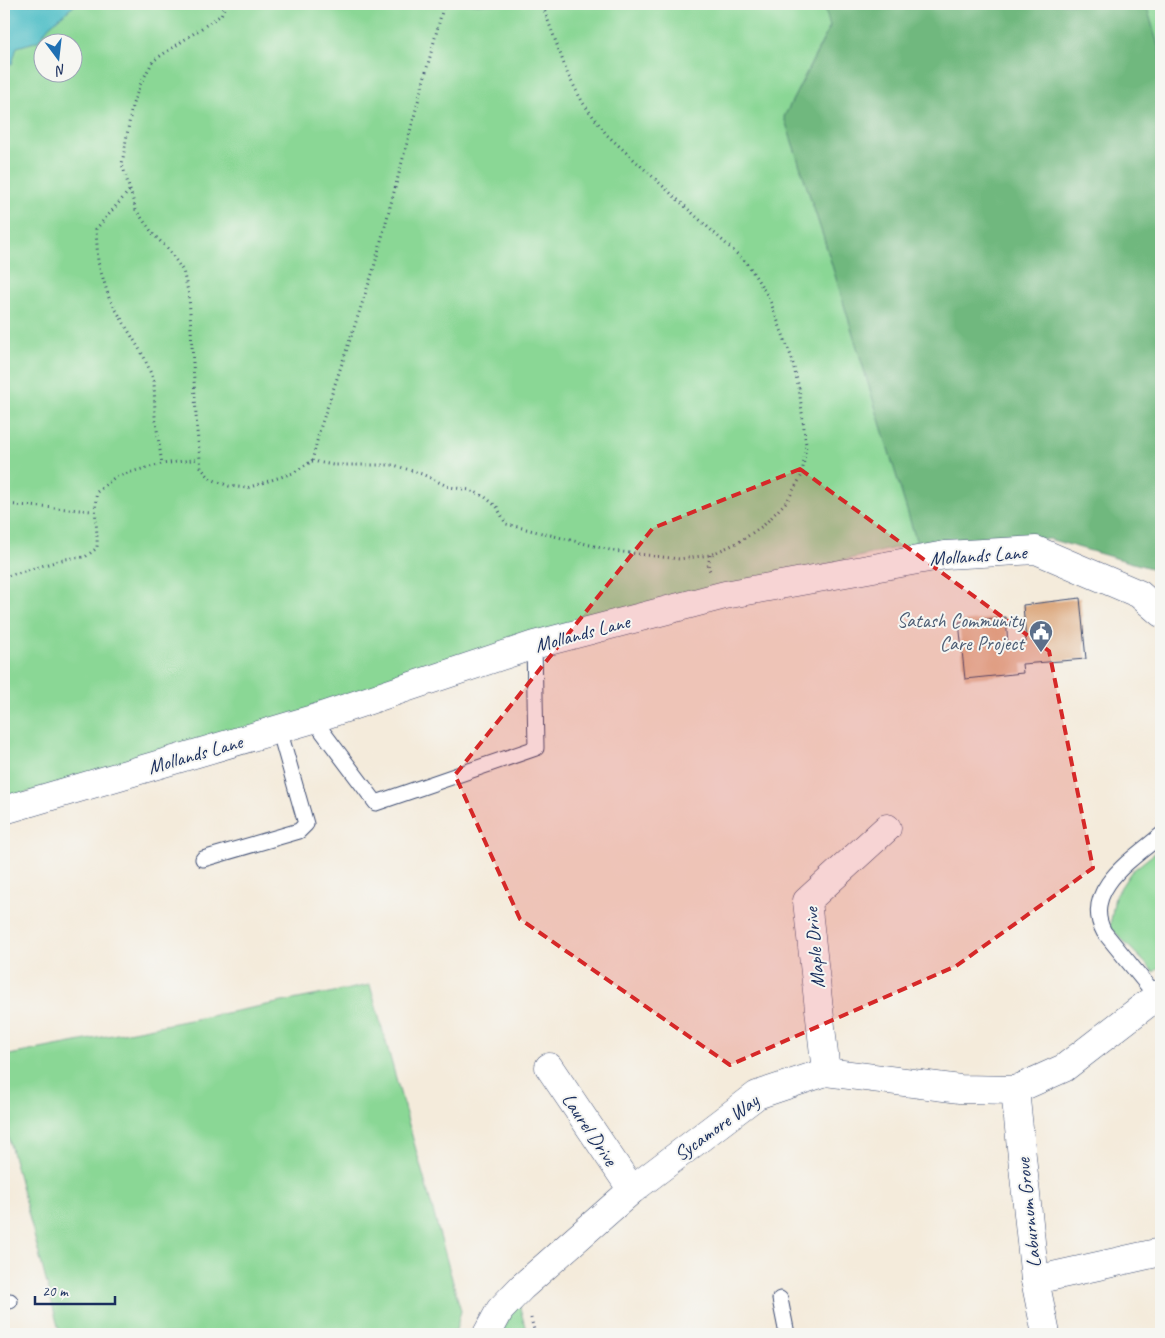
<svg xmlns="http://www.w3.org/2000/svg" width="1165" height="1338" font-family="Caveat,sans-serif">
<rect width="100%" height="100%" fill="#f6f6f2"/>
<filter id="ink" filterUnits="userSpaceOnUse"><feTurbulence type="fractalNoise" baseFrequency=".02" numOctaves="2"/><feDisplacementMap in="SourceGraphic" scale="10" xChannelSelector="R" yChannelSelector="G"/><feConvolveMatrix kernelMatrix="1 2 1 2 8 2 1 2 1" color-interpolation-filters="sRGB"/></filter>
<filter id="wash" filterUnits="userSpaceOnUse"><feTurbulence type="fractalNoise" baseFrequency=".0096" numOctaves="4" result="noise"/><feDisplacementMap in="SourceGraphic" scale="20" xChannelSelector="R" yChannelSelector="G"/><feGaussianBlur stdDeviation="1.12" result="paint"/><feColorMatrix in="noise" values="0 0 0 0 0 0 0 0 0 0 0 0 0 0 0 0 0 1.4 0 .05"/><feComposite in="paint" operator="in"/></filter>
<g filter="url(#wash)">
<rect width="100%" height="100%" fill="#f4ebdb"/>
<g fill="#8ad795" stroke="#52837a" fill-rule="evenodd">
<path d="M 76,4 L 824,4 L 830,26 L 784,117 L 824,239 L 917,543 L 832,563 L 4,799 L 4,62 L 12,64 L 16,47 L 38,41 L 49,26 ZM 42,42 L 72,42 L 72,72 L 42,72 Z"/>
<path d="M 1146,4 L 1161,4 L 1161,56 Z"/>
<path d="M 1161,848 L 1161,966 L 1154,972 L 1110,927 L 1115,896 L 1131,872 Z"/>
<path d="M 370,985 L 461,1311 L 455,1334 L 60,1334 L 4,1121 L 4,1056 Z"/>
<path d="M 518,1300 L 527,1334 L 501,1334 Z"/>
</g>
<path fill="#6fb87e" stroke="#45746e" d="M 824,4 L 1146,4 L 1161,56 L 1161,571 L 1049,539 L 917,543 L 824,239 L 784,117 L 830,27 Z"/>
<path fill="#52c0c8" stroke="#367893" d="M 4,4 L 76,4 L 49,26 L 38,41 L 17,47 L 12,64 L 4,62 Z"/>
<g id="blocks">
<path fill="#ddaa81" d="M 1080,598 L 1086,659 L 1022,664 L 1023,673 L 965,679 L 959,622 L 1006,617 L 1008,645 L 1026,642 L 1023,605 Z"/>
</g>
</g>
<g filter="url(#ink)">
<use href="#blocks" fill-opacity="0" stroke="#3c4b71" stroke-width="1"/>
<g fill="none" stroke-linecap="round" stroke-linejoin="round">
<g stroke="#3c4b71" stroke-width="17">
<g id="service">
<path d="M 313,719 L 376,803 L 536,748 L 534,645"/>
<path d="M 203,859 L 299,831 L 306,824 L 279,729"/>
<path d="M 1157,997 L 1104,932 C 1081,890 1134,858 1161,835"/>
<path d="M 780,1299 L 787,1334"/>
<path d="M 4,1301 L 10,1301"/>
</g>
</g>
<g stroke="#3c4b71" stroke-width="29">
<g id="minor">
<path d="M 4,810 L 313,719 L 534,645 L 725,595 L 945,555 L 1036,550 L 1139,594 L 1161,613"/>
<path d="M 549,1067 L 632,1190"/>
<path d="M 826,1072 L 807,901 L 887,828"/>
<path d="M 1015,1090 L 1035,1280 L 1046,1334"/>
<path d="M 1035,1280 L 1161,1252"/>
<path d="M 487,1334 L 500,1310 L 522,1287 L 632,1190 L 757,1095 L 826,1072 L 960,1089 L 1015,1090 L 1064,1068 L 1161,993"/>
</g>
</g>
<g stroke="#3c4b71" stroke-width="3" stroke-dasharray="1 4" stroke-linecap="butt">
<path d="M 226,4 L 221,15 L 153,61 L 140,85 L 132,106 L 122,164 L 136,210 L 153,234 L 169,250 L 183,271 L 189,295 L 197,431 L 201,468 L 211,479 L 229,486 L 247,488 L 293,473 L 312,461 L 320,429 L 373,271 L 444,4"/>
<path d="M 129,191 L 96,229 L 98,262 L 109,298 L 144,357 L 154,381 L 155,416 L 162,464"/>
<path d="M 312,461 L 333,465 L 394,465 L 422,474 L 449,487 L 470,490 L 485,497 L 497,507 L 506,524 L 614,551 L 679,559 L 710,555 L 739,542 L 764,525 L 787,501 L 802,475 L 806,445 L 799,388 L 791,356 L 769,298 L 747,263 L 607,135 L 583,103 L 568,75 L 542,4"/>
<path d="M 4,491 L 4,503"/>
<path d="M 4,504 L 93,511"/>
<path d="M 710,555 L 708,567 L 710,571"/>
<path d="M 4,577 L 65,559 L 85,557 L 97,548 C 98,528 93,512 97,492 L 115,477 L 138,470 L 162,464 L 199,459"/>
<path d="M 531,1318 L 535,1334"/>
</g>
<use href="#service" stroke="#fff" stroke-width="15"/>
<use href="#minor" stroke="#fff" stroke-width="28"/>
</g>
</g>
<path fill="#d62828" fill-opacity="0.2" stroke="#d62828" stroke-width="4" stroke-dasharray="10 6" stroke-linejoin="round" d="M 800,469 L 1049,651 L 1093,868 L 956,966 L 730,1065 L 520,919 L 455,775 L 653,528 Z"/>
<defs>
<g id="civic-pin" transform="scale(1.25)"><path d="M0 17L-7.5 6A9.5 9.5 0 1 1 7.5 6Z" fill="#5c6f8a" stroke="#f6f6f2"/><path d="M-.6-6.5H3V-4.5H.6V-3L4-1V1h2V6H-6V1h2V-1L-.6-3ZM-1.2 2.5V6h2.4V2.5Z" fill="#fff"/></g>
</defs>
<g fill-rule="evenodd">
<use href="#civic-pin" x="1041" y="632"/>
</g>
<g text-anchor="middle" stroke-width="4" stroke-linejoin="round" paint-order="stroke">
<g font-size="20" fill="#1b2f5e" stroke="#f6f6f2">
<text transform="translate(978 555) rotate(-4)" y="7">Mollands Lane</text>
<text transform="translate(582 633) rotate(-15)" y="7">Mollands Lane</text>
<text transform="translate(195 754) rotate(-16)" y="7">Mollands Lane</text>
<text transform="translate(814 948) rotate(-95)" y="7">Maple Drive</text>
<text transform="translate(716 1127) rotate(-36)" y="7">Sycamore Way</text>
<text transform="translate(590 1129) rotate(56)" y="7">Laurel Drive</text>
<text transform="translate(1028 1213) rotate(-96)" y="7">Laburnum Grove</text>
</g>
<g font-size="20" fill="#4e5e75" stroke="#f6f6f2" text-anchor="end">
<text x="1024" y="627">Satash Community<tspan x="1024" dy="23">Care Project</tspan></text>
</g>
</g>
<rect width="1165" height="1338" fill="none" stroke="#f6f6f2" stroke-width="20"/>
<g transform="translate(58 58) rotate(165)"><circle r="24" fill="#f6f6f2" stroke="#9ea6b7"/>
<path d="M0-4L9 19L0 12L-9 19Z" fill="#1f6fb2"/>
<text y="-8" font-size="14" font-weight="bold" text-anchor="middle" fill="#1b2f5e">N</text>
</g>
<path d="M35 1296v8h80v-8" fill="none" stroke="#1b2f5e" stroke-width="2.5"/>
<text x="42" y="1296" font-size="15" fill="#1b2f5e" stroke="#f6f6f2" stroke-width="4" paint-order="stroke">20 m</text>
</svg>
